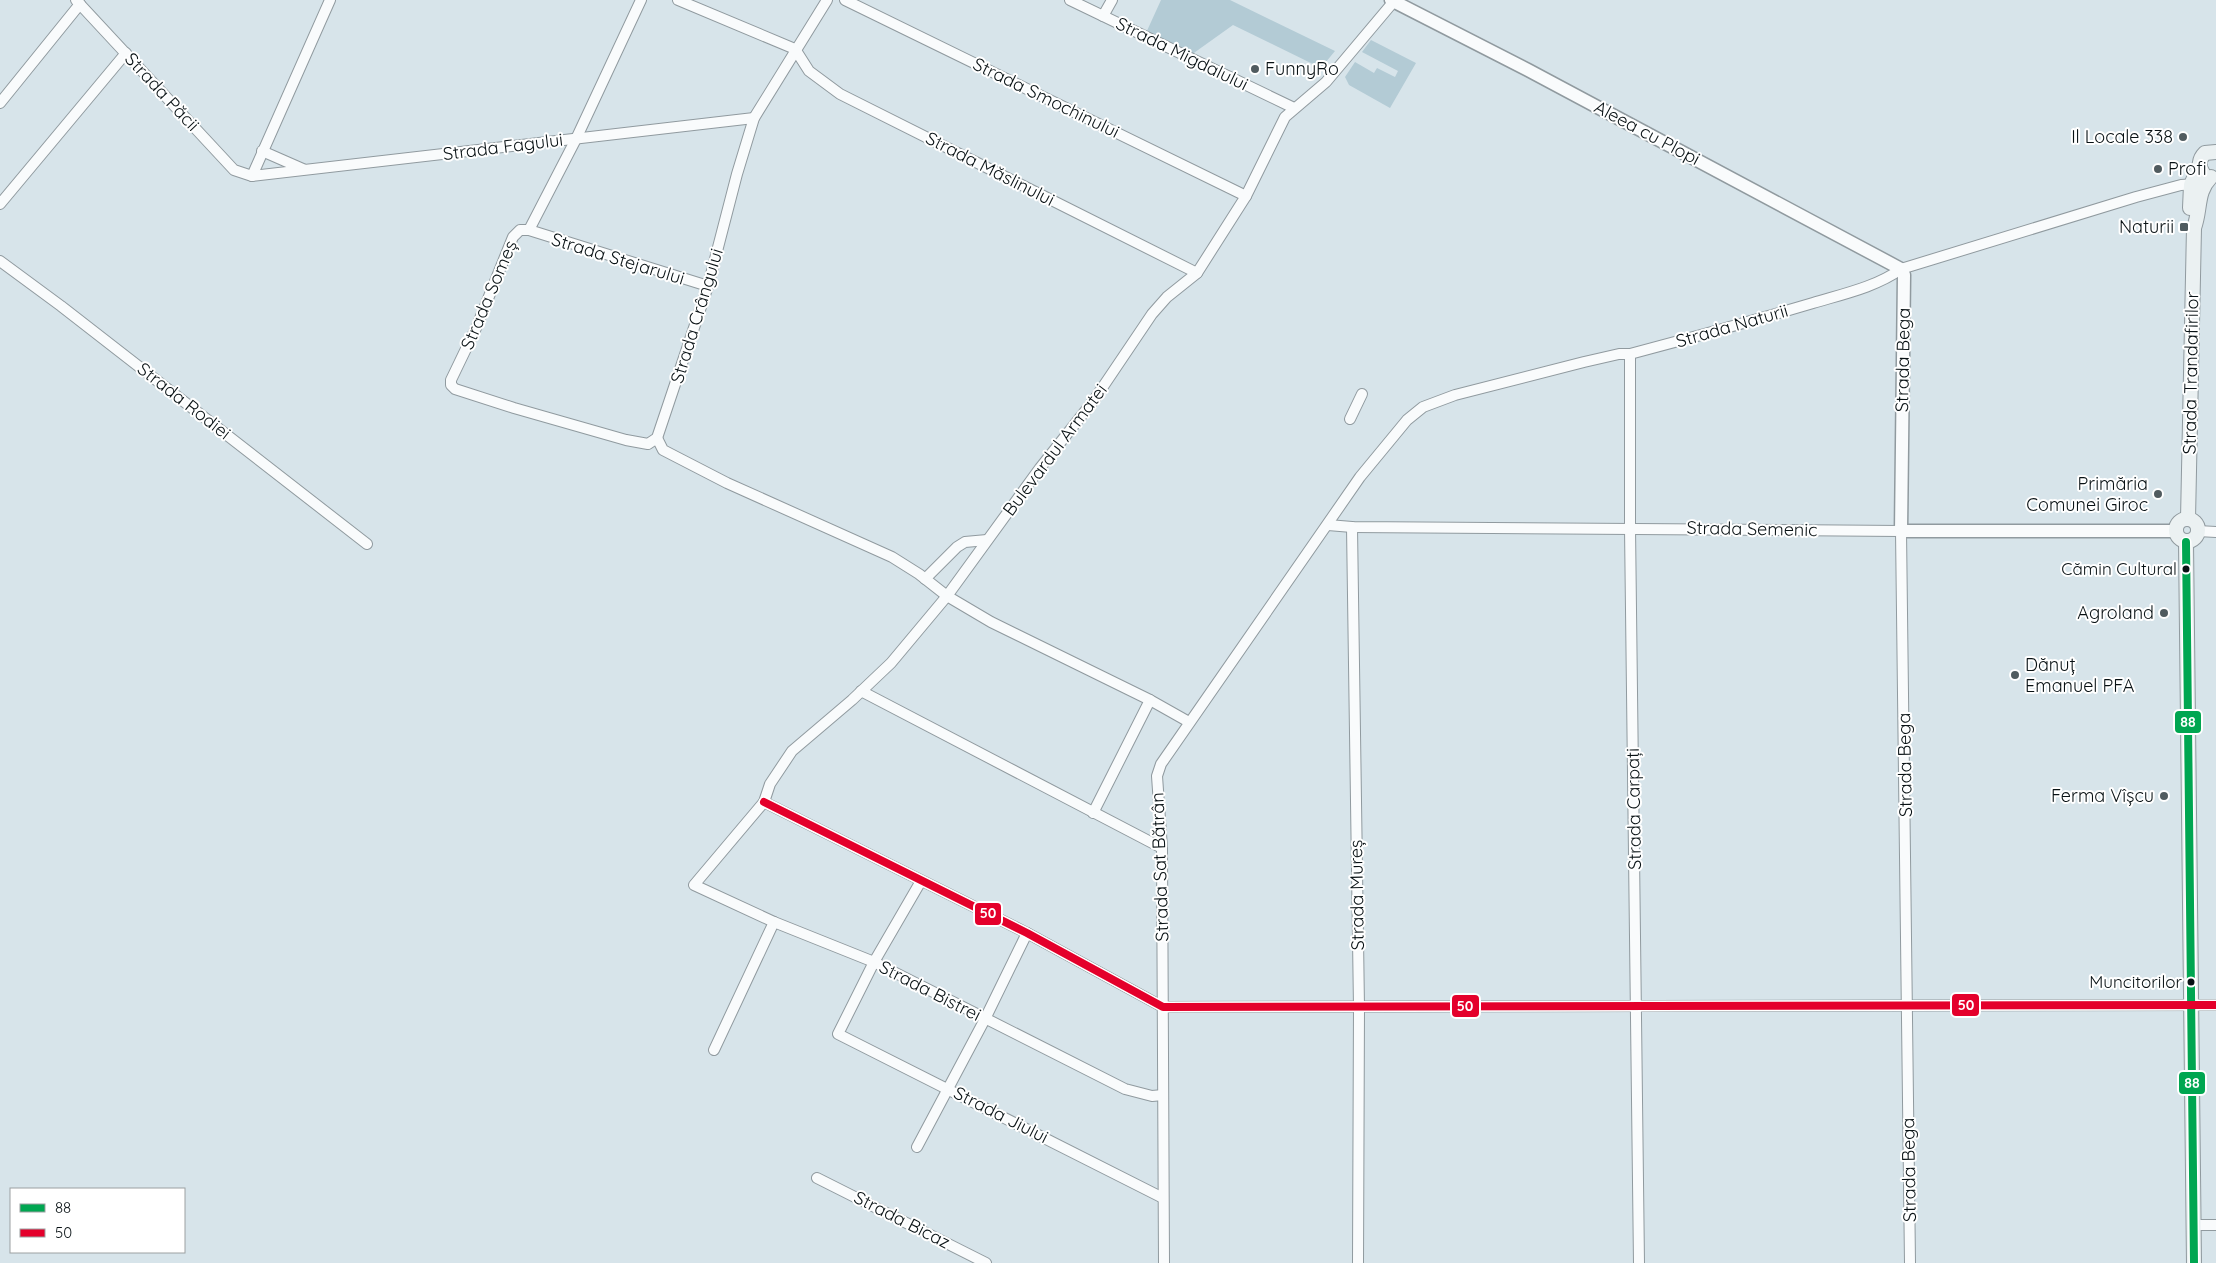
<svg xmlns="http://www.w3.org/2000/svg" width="2216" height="1263" font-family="Quicksand,sans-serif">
<rect width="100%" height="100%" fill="#d7e4ea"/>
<g fill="#b3cbd5">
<path d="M 1161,0 L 1230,0 L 1335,51 L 1321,68 L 1233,25 L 1191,55 L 1146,33 Z"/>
<path d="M 1371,40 L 1416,63 L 1390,108 L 1349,85 L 1345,77 L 1355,62 L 1374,73 L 1377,68 L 1395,77 L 1398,71 L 1362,52 Z"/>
</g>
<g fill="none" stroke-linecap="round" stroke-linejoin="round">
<g stroke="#909a9f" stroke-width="12">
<g id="minor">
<path d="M 76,0 L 234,170 L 252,176 L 754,118"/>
<path d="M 678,0 L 795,49"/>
<path d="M 845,0 L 1246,196"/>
<path d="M 1070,0 L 1294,108"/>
<path d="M 1103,16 L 1112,0"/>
<path d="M 795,49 L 809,71 L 840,94 L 1197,273"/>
<path d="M 0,103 L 80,4"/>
<path d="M 262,151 L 303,169"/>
<path d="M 252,176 L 330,0"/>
<path d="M 0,204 L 126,53"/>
<path d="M 529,230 L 576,139 L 641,0"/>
<path d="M 0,261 L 61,306 L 367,544"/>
<path d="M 708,286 L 529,230 L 520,230 L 513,237 L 477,326 L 451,380 L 451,385 L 455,389 L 514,408 L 626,440 L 648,444 L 657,438 L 708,286 L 737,174 L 754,118 L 827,0"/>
<path d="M 1630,354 L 1630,528 L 1639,1263"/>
<path d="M 1350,419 L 1362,394"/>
<path d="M 657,438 L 663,450 L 727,483 L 892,557 L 919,574 L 947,596 L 991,622 L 1150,700 L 1189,722"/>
<path d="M 1328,525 L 1352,527 L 1901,531 L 1910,1263"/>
<path d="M 1352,527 L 1359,1007 L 1358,1263"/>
<path d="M 2198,531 L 2216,532"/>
<path d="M 925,579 L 957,547 L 965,542 L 987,540"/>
<path d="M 861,691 L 1162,848"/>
<path d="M 764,802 L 1027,933 L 1163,1007 L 2216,1005"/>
<path d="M 1093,813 L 1150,700"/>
<path d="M 921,881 L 874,962 L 838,1034 L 1163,1198"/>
<path d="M 714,1050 L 774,922"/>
<path d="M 1163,1095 L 1152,1096 L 1125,1089 L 874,962 L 774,922 L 694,885 L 764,802 L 770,784 L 792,751 L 852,700 L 891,663 L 947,596 L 1040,468 L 1094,400 L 1152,314 L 1167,297 L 1197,273 L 1246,196 L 1285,117 L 1326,82 L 1395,0"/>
<path d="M 917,1147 L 985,1019 L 1027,933"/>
<path d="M 817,1178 L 986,1263"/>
<path d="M 2193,1225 L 2216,1225"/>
<path d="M 1164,1263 L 1162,848 L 1157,776 L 1161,764 L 1360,477 L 1407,420 L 1423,407 L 1455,395 L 1584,362 L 1619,354 L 1630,354 C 1691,338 1752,321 1813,303 C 1843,294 1876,287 1901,269 L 2136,197 L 2181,185 L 2197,184"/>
</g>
</g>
<g stroke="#909a9f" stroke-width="15">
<path id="tertiary" d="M 1391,0 L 1528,70 L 1901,269 L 1904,275 L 1901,531 L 2176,531"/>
</g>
<g stroke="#909a9f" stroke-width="16">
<g id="secondary">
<path d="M 2203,173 C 2198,167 2199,159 2205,153 L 2216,152"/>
<path d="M 2190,208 L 2191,185 L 2199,166"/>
<circle cx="2187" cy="530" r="11"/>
<path d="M 2188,519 L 2194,228 C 2201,209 2196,192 2211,177"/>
<path d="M 2186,542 L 2194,1263"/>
</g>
</g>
<use href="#minor" stroke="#f9fbfc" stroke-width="10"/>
<use href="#tertiary" stroke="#f9fbfc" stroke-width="12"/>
<use href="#secondary" stroke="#ebf1f2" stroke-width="14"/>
<g stroke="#fff" stroke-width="11">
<path id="bus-1" d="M 2186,542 L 2194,1263"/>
</g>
<g stroke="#fff" stroke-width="11">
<path id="bus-2" d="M 764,802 L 1027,933 L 1163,1007 L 2216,1005"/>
</g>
<use href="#bus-1" stroke="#00a651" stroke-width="8"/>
<use href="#bus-2" stroke="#e4002b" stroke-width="8"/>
</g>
<g fill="#505b5f" stroke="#fff" stroke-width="2">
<circle cx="1255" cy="69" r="5"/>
<circle cx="2183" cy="137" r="5"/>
<circle cx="2158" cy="169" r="5"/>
<rect x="2179" y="222" width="10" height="10" rx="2.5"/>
<circle cx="2158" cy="494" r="5"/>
<circle cx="2164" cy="613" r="5"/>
<circle cx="2015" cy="675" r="5"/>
<circle cx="2164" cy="796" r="5"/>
</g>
<g fill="#081114" stroke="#fff" stroke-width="2">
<circle cx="2186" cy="569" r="4.5"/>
<circle cx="2191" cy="982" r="4.5"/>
</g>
<g text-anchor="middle" stroke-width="4" stroke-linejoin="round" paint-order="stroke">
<g font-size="17" fill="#081114" stroke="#fff" text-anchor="end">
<text x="2177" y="575">Cămin Cultural</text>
<text x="2182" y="988">Muncitorilor</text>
</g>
<g font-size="18" fill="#081114" stroke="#fff">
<text transform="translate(1182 54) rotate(26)" y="6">Strada Migdalului</text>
<text transform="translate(162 92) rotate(47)" y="6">Strada Păcii</text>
<text transform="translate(1046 98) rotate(26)" y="6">Strada Smochinului</text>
<text transform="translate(1647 133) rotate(28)" y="6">Aleea cu Plopi</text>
<text transform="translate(503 147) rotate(-7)" y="6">Strada Fagului</text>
<text transform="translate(990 169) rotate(27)" y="6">Strada Măslinului</text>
<text transform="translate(618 259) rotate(17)" y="6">Strada Stejarului</text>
<text transform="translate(489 295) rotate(-67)" y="6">Strada Someș</text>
<text transform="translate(697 316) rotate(-73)" y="6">Strada Crângului</text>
<text transform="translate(1732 326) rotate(-16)" y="6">Strada Naturii</text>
<text transform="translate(1903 360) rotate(-89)" y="6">Strada Bega</text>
<text transform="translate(2191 373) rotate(-89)" y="6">Strada Trandafirilor</text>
<text transform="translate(184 401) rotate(38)" y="6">Strada Rodiei</text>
<text transform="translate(1055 450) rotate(-53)" y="6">Bulevardul Armatei</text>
<text transform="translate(1752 529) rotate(1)" y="6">Strada Semenic</text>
<text transform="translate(1905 765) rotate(-91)" y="6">Strada Bega</text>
<text transform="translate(1634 809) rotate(-91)" y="6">Strada Carpați</text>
<text transform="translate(1160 867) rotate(-92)" y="6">Strada Sat Bătrân</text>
<text transform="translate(1357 895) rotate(-91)" y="6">Strada Mureș</text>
<text transform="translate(930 991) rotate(27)" y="6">Strada Bistrei</text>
<text transform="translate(1001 1115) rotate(27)" y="6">Strada Jiului</text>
<text transform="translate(1909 1170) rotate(-91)" y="6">Strada Bega</text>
<text transform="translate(902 1220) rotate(27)" y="6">Strada Bicaz</text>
</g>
<g font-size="18" fill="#081114" stroke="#fff" text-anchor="end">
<text x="1265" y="75" text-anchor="start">FunnyRo</text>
<text x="2173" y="143">Il Locale 338</text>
<text x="2168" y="175" text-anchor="start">Profi</text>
<text x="2174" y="233">Naturii</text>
<text x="2148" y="490">Primăria<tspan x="2148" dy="21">Comunei Giroc</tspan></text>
<text x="2154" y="619">Agroland</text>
<text x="2025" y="671" text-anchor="start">Dănuț<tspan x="2025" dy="21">Emanuel PFA</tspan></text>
<text x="2154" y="802">Ferma Vîșcu</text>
</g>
</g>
<g stroke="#fff" stroke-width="2">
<rect x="2174" y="710" width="28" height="24" rx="5" fill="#00a651"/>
<rect x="974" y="902" width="28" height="24" rx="5" fill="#e4002b"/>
<rect x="1951" y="993" width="29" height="24" rx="5" fill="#e4002b"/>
<rect x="1451" y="994" width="29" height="24" rx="5" fill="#e4002b"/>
<rect x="2178" y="1071" width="28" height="24" rx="5" fill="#00a651"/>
</g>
<g font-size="14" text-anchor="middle" font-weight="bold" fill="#fff">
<text x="2188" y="727">88</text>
<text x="988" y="918">50</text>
<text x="1966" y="1010">50</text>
<text x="1465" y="1011">50</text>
<text x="2192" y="1088">88</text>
</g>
<rect x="10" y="1188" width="175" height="65" fill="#ffffff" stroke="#9ca0a1"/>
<rect x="20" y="1204" width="25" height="8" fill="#00a651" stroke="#9ca0a1"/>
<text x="55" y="1213" font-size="15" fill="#081114">88</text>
<rect x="20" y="1229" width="25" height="8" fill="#e4002b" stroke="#9ca0a1"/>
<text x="55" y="1238" font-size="15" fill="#081114">50</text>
</svg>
